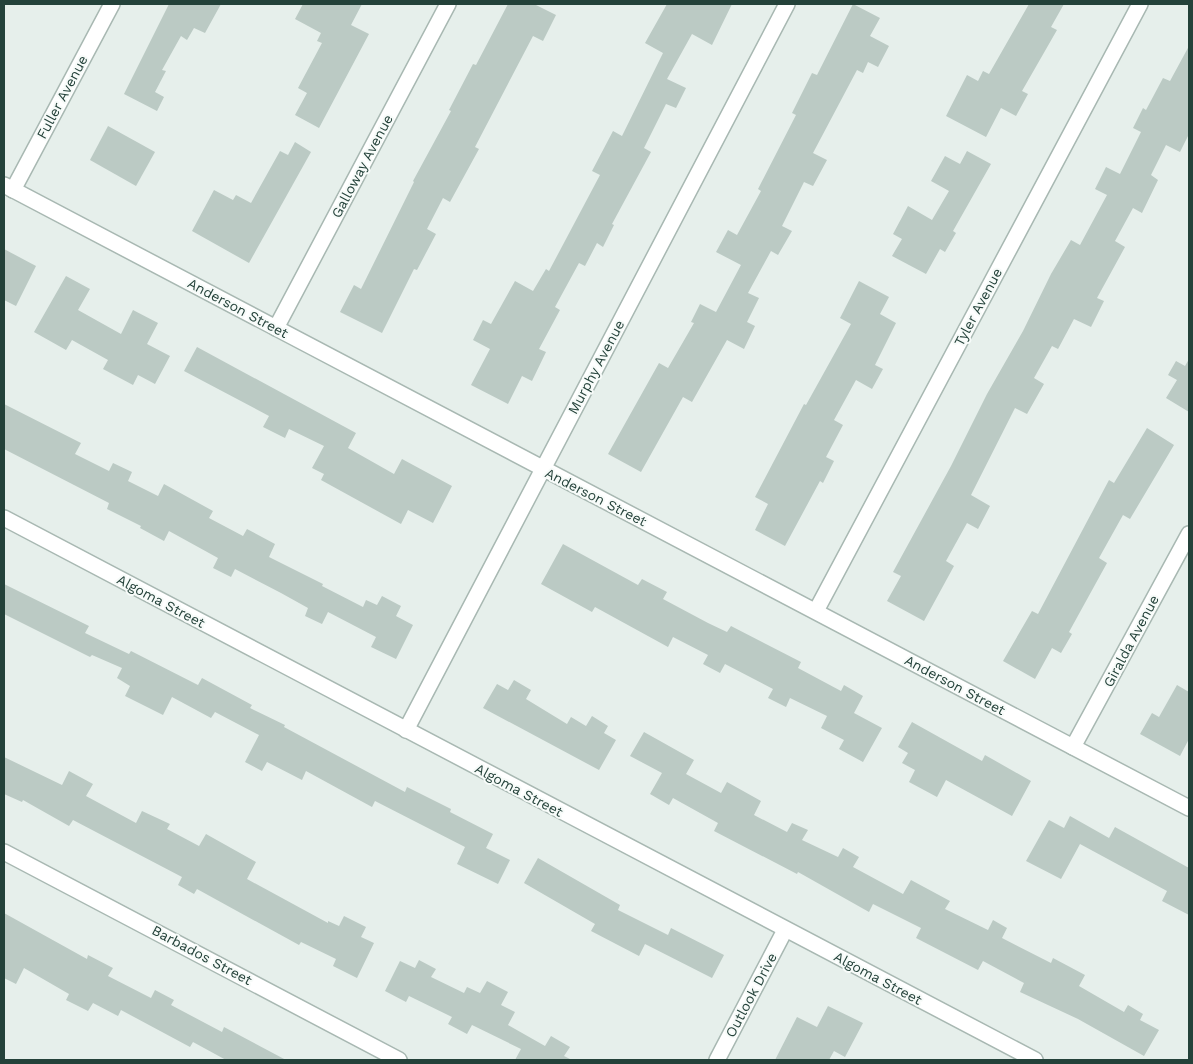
<svg xmlns="http://www.w3.org/2000/svg" width="1193" height="1064" font-family="'Work Sans',sans-serif">
<rect width="100%" height="100%" fill="#e6efeb"/>
<g fill="#bbcac4">
<path d="M 169,4 L 221,4 L 205,33 L 194,28 L 187,40 L 181,36 L 162,70 L 166,71 L 155,92 L 164,97 L 157,111 L 124,94 Z"/>
<path d="M 303,4 L 362,4 L 351,25 L 369,34 L 319,128 L 295,115 L 307,93 L 298,88 L 322,43 L 317,41 L 321,33 L 295,19 Z"/>
<path d="M 508,4 L 534,4 L 556,15 L 543,41 L 533,36 L 475,147 L 479,149 L 450,202 L 443,198 L 427,229 L 436,234 L 417,270 L 414,269 L 382,333 L 340,312 L 354,285 L 361,289 L 414,182 L 413,181 L 451,111 L 449,110 L 473,64 L 476,65 Z"/>
<path d="M 667,4 L 732,4 L 712,45 L 692,34 L 667,79 L 686,88 L 676,108 L 666,104 L 644,148 L 651,152 L 612,224 L 614,225 L 603,247 L 597,243 L 585,266 L 579,263 L 555,307 L 560,310 L 539,349 L 546,352 L 532,381 L 522,376 L 508,404 L 471,385 L 490,349 L 473,340 L 483,320 L 491,324 L 515,281 L 533,291 L 546,269 L 549,271 L 600,175 L 592,171 L 613,131 L 622,136 L 663,53 L 645,43 Z"/>
<path d="M 853,4 L 880,18 L 870,36 L 889,46 L 878,67 L 868,62 L 863,73 L 857,70 L 813,153 L 827,160 L 813,186 L 804,182 L 782,226 L 792,231 L 778,255 L 771,251 L 748,293 L 759,298 L 747,322 L 755,326 L 744,349 L 727,340 L 692,402 L 683,397 L 641,472 L 608,454 L 659,363 L 668,368 L 694,323 L 691,322 L 700,304 L 716,312 L 741,265 L 716,252 L 728,230 L 737,235 L 761,191 L 758,189 L 796,115 L 792,113 L 812,73 L 817,75 Z"/>
<path d="M 1029,4 L 1064,4 L 1051,27 L 1057,30 L 1022,91 L 1028,94 L 1016,116 L 1001,108 L 986,137 L 946,116 L 967,75 L 978,81 L 983,71 L 989,74 Z"/>
<path d="M 1189,46 L 1189,134 L 1180,152 L 1166,145 L 1151,175 L 1158,180 L 1142,213 L 1133,208 L 1115,241 L 1125,247 L 1097,298 L 1104,301 L 1091,327 L 1074,319 L 1058,349 L 1052,346 L 1034,378 L 1044,384 L 1027,414 L 1015,408 L 971,495 L 990,506 L 978,529 L 967,523 L 946,561 L 954,566 L 924,621 L 887,601 L 901,576 L 893,572 L 951,466 L 987,394 L 1023,331 L 1051,274 L 1071,240 L 1080,245 L 1107,195 L 1095,189 L 1106,167 L 1120,174 L 1141,132 L 1133,128 L 1143,108 L 1146,110 L 1163,78 L 1170,81 Z"/>
<path d="M 108,126 L 155,152 L 136,186 L 90,160 Z"/>
<path d="M 295,142 L 311,152 L 249,263 L 192,231 L 214,190 L 233,200 L 236,195 L 251,203 L 280,151 L 288,155 Z"/>
<path d="M 967,151 L 991,164 L 953,231 L 956,233 L 945,252 L 940,249 L 926,274 L 892,256 L 902,239 L 893,234 L 908,206 L 932,220 L 949,191 L 931,181 L 945,156 L 960,164 Z"/>
<path d="M 4,249 L 36,266 L 16,306 L 4,300 Z"/>
<path d="M 66,276 L 90,289 L 78,310 L 121,334 L 133,310 L 158,323 L 147,344 L 170,356 L 155,384 L 138,375 L 133,385 L 103,369 L 108,360 L 72,340 L 66,350 L 34,332 Z"/>
<path d="M 859,281 L 889,297 L 880,314 L 896,323 L 875,365 L 883,369 L 872,389 L 856,380 L 834,420 L 843,425 L 826,457 L 834,461 L 823,483 L 820,481 L 785,546 L 755,530 L 768,504 L 755,497 L 804,404 L 806,405 L 851,324 L 840,318 Z"/>
<path d="M 197,347 L 356,433 L 348,448 L 394,474 L 402,459 L 452,486 L 433,523 L 408,510 L 401,524 L 321,480 L 324,474 L 312,468 L 324,446 L 289,429 L 285,438 L 263,427 L 269,416 L 184,371 Z"/>
<path d="M 1189,359 L 1189,412 L 1166,398 L 1177,380 L 1168,375 L 1176,361 L 1185,366 Z"/>
<path d="M 4,404 L 81,443 L 75,454 L 109,471 L 113,463 L 132,472 L 128,481 L 158,496 L 164,484 L 213,511 L 209,518 L 243,536 L 247,529 L 275,544 L 269,557 L 323,584 L 322,586 L 363,607 L 366,600 L 377,605 L 382,596 L 401,606 L 396,616 L 413,625 L 396,659 L 371,647 L 376,637 L 328,612 L 322,624 L 305,616 L 308,608 L 281,593 L 235,569 L 231,577 L 213,568 L 218,558 L 169,531 L 164,541 L 140,528 L 141,526 L 107,509 L 109,503 L 4,449 Z"/>
<path d="M 1147,428 L 1174,445 L 1130,519 L 1123,515 L 1099,558 L 1107,563 L 1069,632 L 1072,634 L 1061,653 L 1052,648 L 1035,679 L 1003,661 L 1032,611 L 1038,614 L 1109,480 L 1114,483 Z"/>
<path d="M 563,544 L 638,585 L 642,579 L 667,592 L 663,599 L 708,623 L 727,632 L 731,626 L 801,662 L 798,668 L 841,691 L 844,685 L 863,696 L 854,713 L 882,728 L 863,762 L 839,749 L 844,740 L 821,728 L 827,716 L 790,698 L 786,707 L 768,698 L 773,689 L 725,664 L 720,673 L 703,664 L 708,655 L 673,637 L 668,647 L 595,607 L 592,612 L 541,584 Z"/>
<path d="M 4,584 L 89,626 L 85,633 L 129,654 L 131,651 L 198,685 L 202,678 L 252,705 L 250,708 L 285,725 L 284,727 L 405,792 L 407,787 L 451,809 L 450,812 L 493,834 L 486,848 L 510,860 L 498,884 L 457,864 L 465,847 L 375,801 L 372,807 L 306,771 L 302,780 L 267,762 L 262,771 L 245,762 L 259,735 L 215,712 L 211,718 L 172,697 L 163,715 L 125,696 L 130,686 L 117,678 L 122,668 L 92,655 L 90,657 L 4,614 Z"/>
<path d="M 514,680 L 531,690 L 526,699 L 567,724 L 571,717 L 586,726 L 592,716 L 608,726 L 604,733 L 616,740 L 599,770 L 483,708 L 497,684 L 508,690 Z"/>
<path d="M 1177,685 L 1189,692 L 1189,739 L 1180,756 L 1140,734 L 1152,713 L 1159,717 Z"/>
<path d="M 912,722 L 982,761 L 985,755 L 1031,781 L 1012,816 L 946,780 L 937,797 L 909,782 L 915,770 L 902,763 L 908,753 L 898,747 Z"/>
<path d="M 644,732 L 694,760 L 686,774 L 721,793 L 727,782 L 761,801 L 754,815 L 787,832 L 792,823 L 808,830 L 802,840 L 838,857 L 843,848 L 859,857 L 853,867 L 903,894 L 911,880 L 950,901 L 945,909 L 988,930 L 993,920 L 1007,928 L 1002,938 L 1051,963 L 1053,958 L 1085,975 L 1079,986 L 1124,1012 L 1128,1005 L 1143,1014 L 1140,1020 L 1159,1030 L 1144,1056 L 1078,1019 L 1020,992 L 1024,983 L 983,961 L 978,970 L 916,938 L 921,928 L 873,904 L 869,912 L 798,872 L 797,874 L 714,831 L 718,823 L 673,798 L 669,805 L 650,794 L 662,773 L 630,756 Z"/>
<path d="M 4,757 L 62,785 L 69,771 L 93,784 L 86,796 L 136,823 L 142,811 L 170,824 L 167,829 L 199,846 L 206,834 L 256,862 L 247,879 L 328,923 L 328,921 L 339,926 L 344,916 L 366,927 L 361,937 L 374,943 L 357,978 L 333,966 L 336,959 L 301,942 L 299,945 L 197,889 L 194,894 L 178,885 L 182,877 L 73,820 L 69,826 L 23,800 L 22,802 L 4,794 Z"/>
<path d="M 1070,816 L 1109,838 L 1115,827 L 1189,868 L 1189,915 L 1162,901 L 1167,891 L 1080,844 L 1061,879 L 1026,861 L 1049,820 L 1064,828 Z"/>
<path d="M 538,858 L 620,905 L 618,910 L 668,935 L 671,928 L 724,955 L 712,978 L 645,944 L 639,956 L 591,931 L 595,924 L 524,883 Z"/>
<path d="M 4,913 L 87,959 L 88,955 L 113,968 L 108,976 L 151,998 L 155,990 L 174,1000 L 171,1005 L 222,1032 L 224,1027 L 286,1060 L 226,1060 L 193,1042 L 190,1047 L 121,1010 L 118,1016 L 93,1003 L 88,1011 L 66,1000 L 69,994 L 24,968 L 16,984 L 4,978 Z"/>
<path d="M 419,960 L 436,969 L 431,977 L 464,993 L 467,987 L 480,993 L 487,981 L 508,992 L 501,1005 L 515,1012 L 508,1025 L 545,1046 L 551,1036 L 570,1047 L 564,1056 L 572,1060 L 515,1060 L 521,1049 L 472,1025 L 467,1034 L 448,1024 L 452,1017 L 409,996 L 406,1002 L 385,991 L 400,961 L 415,968 Z"/>
<path d="M 828,1006 L 863,1023 L 845,1057 L 834,1051 L 829,1060 L 775,1060 L 797,1017 L 817,1027 Z"/>
</g>
<g fill="none" stroke-linecap="round" stroke-linejoin="round">
<g stroke="#a8b8b2" stroke-width="18">
<g id="street">
<path d="M 4,185 L 1189,808"/>
<path d="M 13,190 L 112,4"/>
<path d="M 276,328 L 448,4"/>
<path d="M 4,518 L 1035,1060"/>
<path d="M 816,611 L 1140,4"/>
<path d="M 406,730 L 787,4"/>
<path d="M 1073,747 L 1189,534"/>
<path d="M 4,852 L 399,1060"/>
<path d="M 717,1060 L 785,930"/>
</g>
</g>
<use href="#street" stroke="#fff" stroke-width="15"/>
</g>
<g text-anchor="middle" stroke-width="4" stroke-linejoin="round" paint-order="stroke">
<g font-size="14" fill="#24423a" stroke="#f7fbf9">
<text transform="translate(62 97) rotate(-62)" y="5">Fuller Avenue</text>
<text transform="translate(362 166) rotate(-62)" y="5">Galloway Avenue</text>
<text transform="translate(978 307) rotate(-62)" y="5">Tyler Avenue</text>
<text transform="translate(238 308) rotate(28)" y="5">Anderson Street</text>
<text transform="translate(596 367) rotate(-62)" y="5">Murphy Avenue</text>
<text transform="translate(596 497) rotate(27)" y="5">Anderson Street</text>
<text transform="translate(161 601) rotate(28)" y="5">Algoma Street</text>
<text transform="translate(1131 641) rotate(-62)" y="5">Giralda Avenue</text>
<text transform="translate(955 685) rotate(28)" y="5">Anderson Street</text>
<text transform="translate(519 790) rotate(28)" y="5">Algoma Street</text>
<text transform="translate(202 955) rotate(28)" y="5">Barbados Street</text>
<text transform="translate(878 978) rotate(28)" y="5">Algoma Street</text>
<text transform="translate(751 995) rotate(-62)" y="5">Outlook Drive</text>
</g>
</g>
<rect width="1193" height="1064" fill="none" stroke="#24423a" stroke-width="10"/>
</svg>
